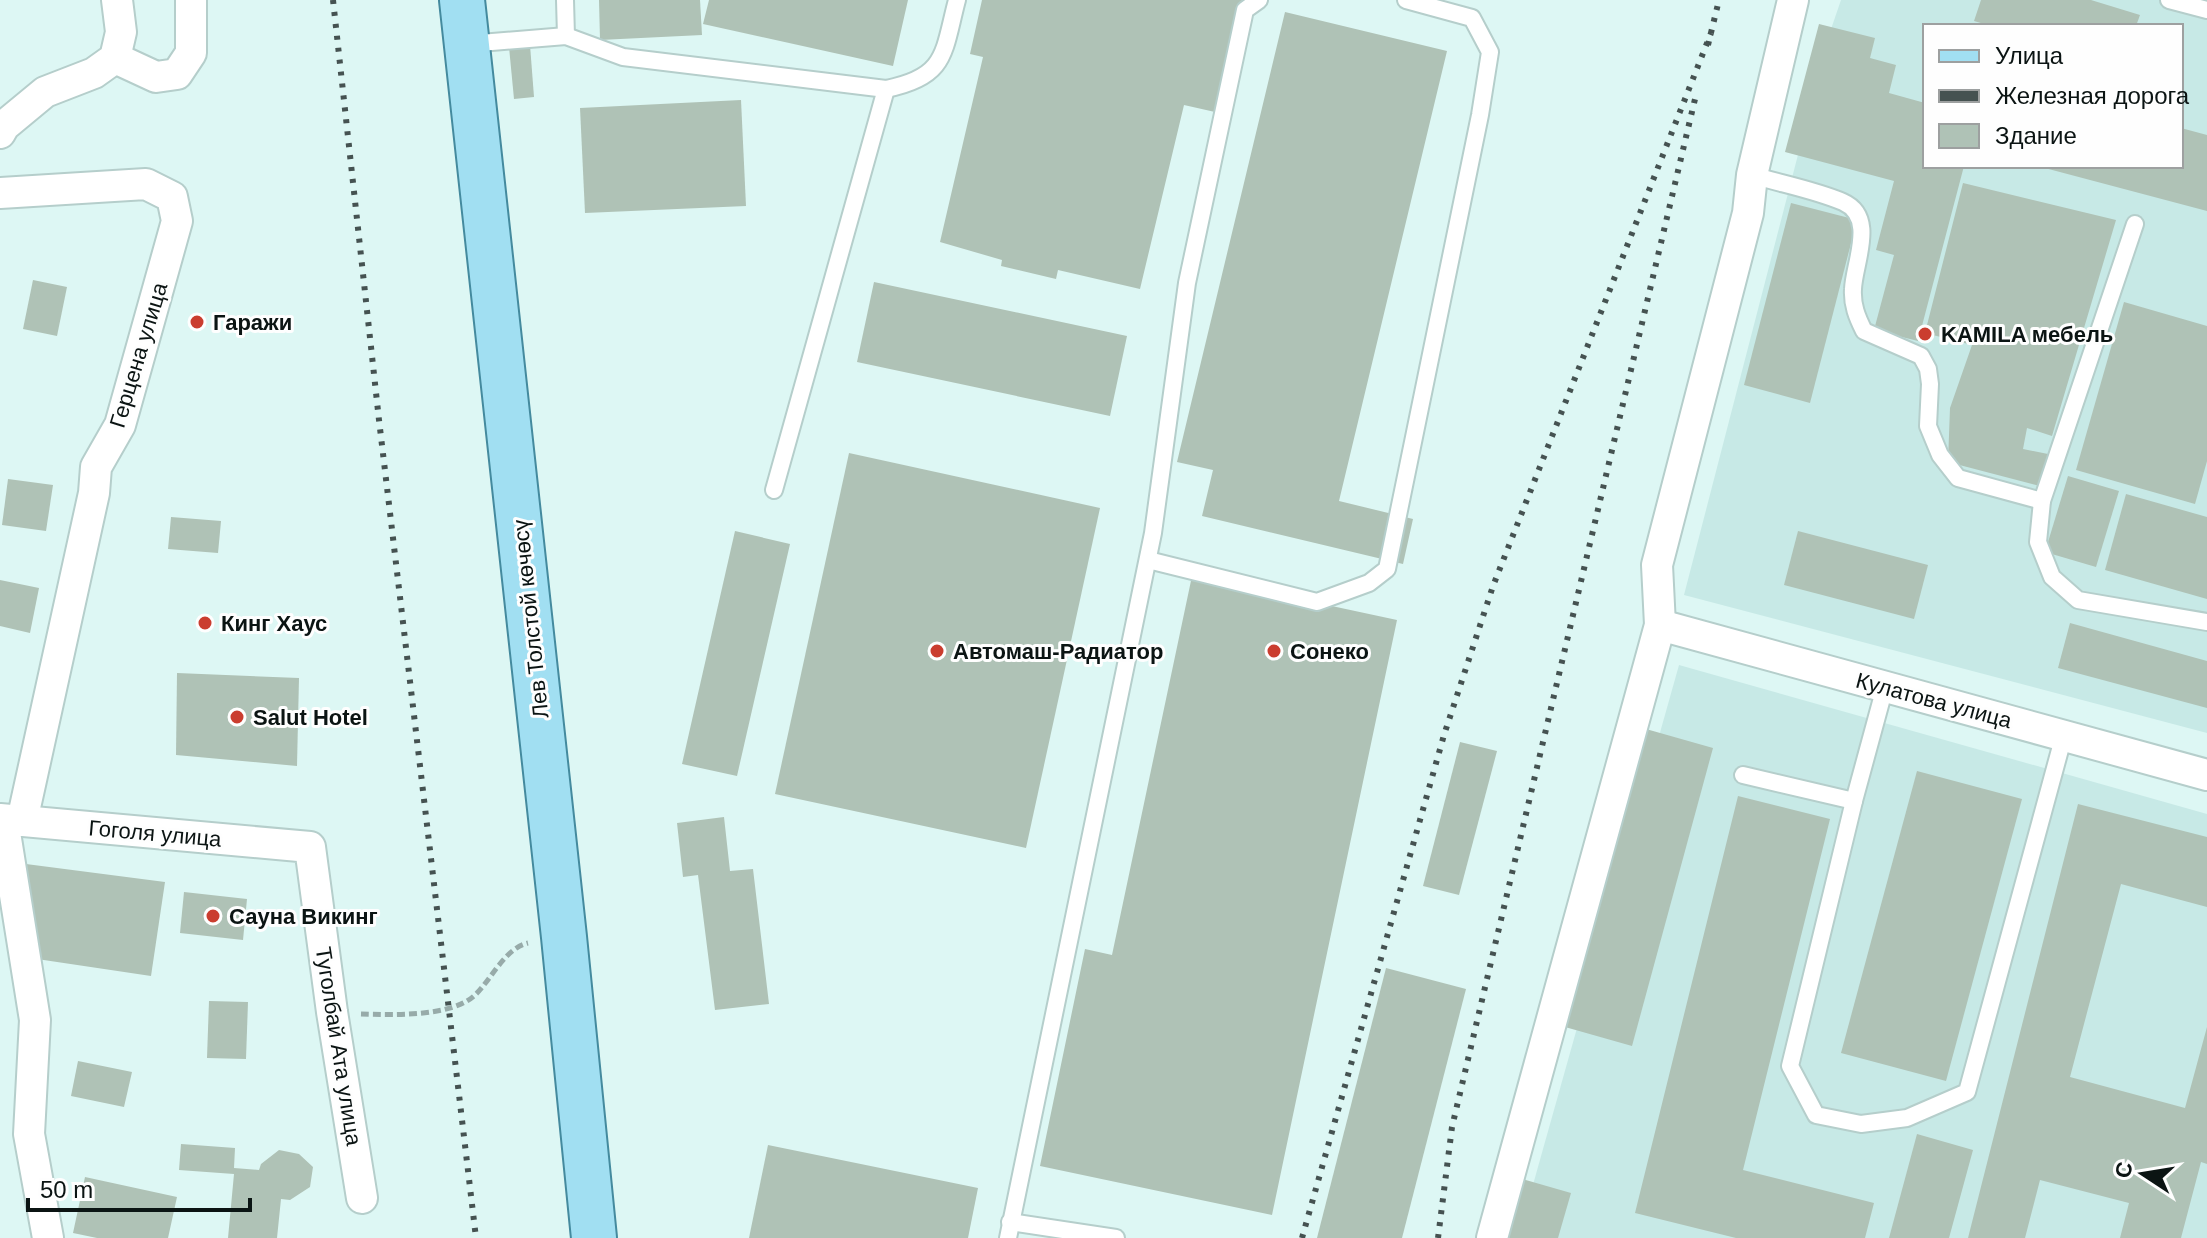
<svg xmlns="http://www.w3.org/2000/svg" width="2207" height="1238" font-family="Arial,sans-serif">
<rect width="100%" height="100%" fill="#ddf7f4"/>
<g fill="#c7e9e6" fill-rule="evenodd">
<path d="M 1841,0 L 2207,0 L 2207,733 L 1684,595 L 1829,35 ZM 1925,26 L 2181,26 L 2181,166 L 1925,166 Z"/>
<path d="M 1679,665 L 2207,814 L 2207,1238 L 1518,1238 Z"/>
</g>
<g fill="#afc2b6">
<path d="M 599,0 L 700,0 L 702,35 L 600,40 Z"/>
<path d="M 709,0 L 908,0 L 893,66 L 703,24 Z"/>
<path d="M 982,0 L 1242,0 L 1215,112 L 1184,105 L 1140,289 L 1058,270 L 1056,279 L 1001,266 L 1002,260 L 940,242 L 983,57 L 970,54 Z"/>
<path d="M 1981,0 L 2091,0 L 2140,15 L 2136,26 L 1991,26 L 1974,21 Z"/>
<path d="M 1285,12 L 1447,51 L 1339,501 L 1413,519 L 1403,564 L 1202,516 L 1213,470 L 1177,462 Z"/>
<path d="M 1819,24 L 1875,38 L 1870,58 L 1896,65 L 1889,93 L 1925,103 L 1925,166 L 1964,166 L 1918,341 L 1874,330 L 1894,255 L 1876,250 L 1894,181 L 1785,152 Z"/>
<path d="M 530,45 L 534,97 L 514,99 L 509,47 Z"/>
<path d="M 741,100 L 746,206 L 585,213 L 580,108 Z"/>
<path d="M 2181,128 L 2207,135 L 2207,211 L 2041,167 L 2181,166 Z"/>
<path d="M 1963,183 L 2116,220 L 2052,436 L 2027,428 L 2023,449 L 2048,454 L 2040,486 L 1948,462 L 1950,408 L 1972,345 L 1925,333 Z"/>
<path d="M 1791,203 L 1857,220 L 1810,403 L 1744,385 Z"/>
<path d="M 33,280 L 67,287 L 57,336 L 23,329 Z"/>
<path d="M 874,282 L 1127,336 L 1110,416 L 857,362 Z"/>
<path d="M 2124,302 L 2207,326 L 2207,461 L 2195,504 L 2076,470 Z"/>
<path d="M 849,453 L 1100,508 L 1026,848 L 775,794 Z"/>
<path d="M 2068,476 L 2119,491 L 2096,567 L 2045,552 Z"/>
<path d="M 8,479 L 53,485 L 46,531 L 2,525 Z"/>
<path d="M 2126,494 L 2207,517 L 2207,599 L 2105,570 Z"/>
<path d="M 171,517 L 221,521 L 218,553 L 168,549 Z"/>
<path d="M 735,531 L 790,544 L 737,776 L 682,764 Z"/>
<path d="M 1798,531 L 1928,565 L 1914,619 L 1784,585 Z"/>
<path d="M 1192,576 L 1397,620 L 1272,1215 L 1040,1166 L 1085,949 L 1112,955 Z"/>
<path d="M 0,580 L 39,588 L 30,633 L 0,626 Z"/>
<path d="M 2070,623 L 2207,661 L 2207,708 L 2058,668 Z"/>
<path d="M 177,673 L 299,678 L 297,766 L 176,755 Z"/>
<path d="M 1646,729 L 1713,748 L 1632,1046 L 1565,1027 Z"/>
<path d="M 1460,742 L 1497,751 L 1459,895 L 1423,886 Z"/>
<path d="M 1917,771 L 2022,799 L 1946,1081 L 1841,1053 Z"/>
<path d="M 1738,796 L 1830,819 L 1743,1170 L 1874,1203 L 1865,1238 L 1736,1238 L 1635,1213 Z"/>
<path d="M 2078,804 L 2207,837 L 2207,907 L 2121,884 L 2070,1077 L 2185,1108 L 2207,1027 L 2207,1164 L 2201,1162 L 2181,1238 L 2120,1238 L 2129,1203 L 2040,1180 L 2025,1238 L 1968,1238 Z"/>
<path d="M 724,817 L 730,871 L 753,869 L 769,1004 L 715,1010 L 698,875 L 683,877 L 677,823 Z"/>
<path d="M 26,864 L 165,882 L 151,976 L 37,959 Z"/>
<path d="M 184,892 L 247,899 L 243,940 L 180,933 Z"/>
<path d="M 1386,968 L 1466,989 L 1402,1238 L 1317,1238 Z"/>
<path d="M 209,1001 L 248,1002 L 246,1059 L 207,1058 Z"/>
<path d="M 78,1061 L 132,1072 L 124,1107 L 71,1096 Z"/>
<path d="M 1917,1134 L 1973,1150 L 1949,1238 L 1889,1238 Z"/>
<path d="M 181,1144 L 235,1148 L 234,1168 L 259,1170 L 261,1164 L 279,1150 L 299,1154 L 313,1167 L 310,1187 L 290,1200 L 281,1199 L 277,1238 L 228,1238 L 234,1174 L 179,1170 Z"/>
<path d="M 768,1145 L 978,1188 L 968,1238 L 749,1238 Z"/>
<path d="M 85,1177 L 177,1197 L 168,1238 L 97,1238 L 73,1233 Z"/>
<path d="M 1522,1179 L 1571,1193 L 1558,1238 L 1506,1238 Z"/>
</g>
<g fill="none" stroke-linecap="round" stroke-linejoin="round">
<g stroke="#b5cecb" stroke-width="20">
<g id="lane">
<path d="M 565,0 L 566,36"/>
<path d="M 2169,0 L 2207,10"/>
<path d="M 468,44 L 566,36 L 623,57 L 886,89 C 947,77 943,53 957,0"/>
<path d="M 1752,175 C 1782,184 1815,190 1843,202 C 1877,217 1854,263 1853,289 C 1852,305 1857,317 1864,331 L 1921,356 L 1928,369 L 1930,384 L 1928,426 L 1940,455 L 1958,478 L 2042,501"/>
<path d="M 2135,224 L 2042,501 L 2038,542 L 2052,577 L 2078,600 L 2207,622"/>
<path d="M 774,490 L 886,89"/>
<path d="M 1148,560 L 1317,602 L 1369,583 L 1387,569 L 1480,115 L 1490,52 L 1472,18 L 1406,0"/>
<path d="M 1743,775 L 1854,801 L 1885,687"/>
<path d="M 1854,801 L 1790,1066 L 1816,1115 L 1861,1124 L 1907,1118 L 1967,1092 L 2064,735"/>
<path d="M 1010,1222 L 1116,1238"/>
<path d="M 1008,1238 L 1153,533 L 1187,283 L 1245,10 L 1259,0"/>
</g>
</g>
<g stroke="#b5cecb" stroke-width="34">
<g id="street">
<path d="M 115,58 L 156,77 L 177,74 L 191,53 L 191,0"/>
<path d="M 0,133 L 4,126 L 45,92 L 94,73 L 115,58 L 121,32 L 117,0"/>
<path d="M 0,193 L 146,184 L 172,197 L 177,221 L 120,425 L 96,467 L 94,493 L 22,821"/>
<path d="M 1660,625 L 2207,775"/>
<path d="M 0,819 L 310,847 L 332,1012 L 362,1198"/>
<path d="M 3,820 L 35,1020 L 29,1134 L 48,1238"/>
<path d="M 1492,1238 L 1660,625 L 1657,565 L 1748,213 L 1752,175 L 1793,0"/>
</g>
</g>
<g stroke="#448a9e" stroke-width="48">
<path id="primary" d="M 462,0 L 564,937 L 594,1238"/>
</g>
<path stroke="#97aba9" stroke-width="5" stroke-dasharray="8 4" stroke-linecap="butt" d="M 361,1014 C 393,1015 452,1017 475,995 C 491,980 505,948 528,943"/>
<use href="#lane" stroke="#fff" stroke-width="16"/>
<use href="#street" stroke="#fff" stroke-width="30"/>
<use href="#primary" stroke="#a1dff2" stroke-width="44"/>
<g stroke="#455251" stroke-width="6" stroke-dasharray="4 8" stroke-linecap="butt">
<path d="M 333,0 L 379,420 L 476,1238"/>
<path d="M 1708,45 L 1719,0"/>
<path d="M 1302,1238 L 1444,735 L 1493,586 L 1711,33"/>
<path d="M 1438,1238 L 1452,1127 L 1695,99"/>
</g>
</g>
<g fill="#ca3d2f" stroke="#fefefe" stroke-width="3">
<circle cx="197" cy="322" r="8"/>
<circle cx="1925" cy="334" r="8"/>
<circle cx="205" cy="623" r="8"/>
<circle cx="937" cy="651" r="8"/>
<circle cx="1274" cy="651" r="8"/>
<circle cx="237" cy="717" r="8"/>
<circle cx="213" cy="916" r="8"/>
</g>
<g text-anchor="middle" stroke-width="6" stroke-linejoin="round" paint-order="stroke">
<g font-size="22" font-weight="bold" fill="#0b1413" stroke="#fefefe" text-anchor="start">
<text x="213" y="330">Гаражи</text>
<text x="1941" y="342">KAMILA мебель</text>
<text x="221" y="631">Кинг Хаус</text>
<text x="953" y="659">Автомаш-Радиатор</text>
<text x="1290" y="659">Сонеко</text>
<text x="253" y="725">Salut Hotel</text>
<text x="229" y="924">Сауна Викинг</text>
</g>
<g font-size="22" fill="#0b1413" stroke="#fefefe">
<text transform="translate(138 355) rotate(-73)" y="8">Герцена улица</text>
<text transform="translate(530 619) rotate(-96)" y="8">Лев Толстой көчөсү</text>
<text transform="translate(1934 700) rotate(15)" y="8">Кулатова улица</text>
<text transform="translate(155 833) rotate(5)" y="8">Гоголя улица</text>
<text transform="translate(339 1046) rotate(81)" y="8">Туголбай Ата улица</text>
</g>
</g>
<rect x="1923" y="24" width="260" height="144" fill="#fefefe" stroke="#9da0a0" stroke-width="2"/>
<rect x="1939" y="50" width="40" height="12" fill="#a1dff2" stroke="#9da0a0" stroke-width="2"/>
<text x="1995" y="64" font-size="24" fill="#0b1413">Улица</text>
<rect x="1939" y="90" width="40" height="12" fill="#455251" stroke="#9da0a0" stroke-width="2"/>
<text x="1995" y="104" font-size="24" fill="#0b1413">Железная дорога</text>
<rect x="1939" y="124" width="40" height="24" fill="#afc2b6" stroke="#9da0a0" stroke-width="2"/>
<text x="1995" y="144" font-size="24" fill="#0b1413">Здание</text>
<g transform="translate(2143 1174) rotate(282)" stroke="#fefefe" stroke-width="6" paint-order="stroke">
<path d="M0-6L14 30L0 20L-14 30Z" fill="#0b1413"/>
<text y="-12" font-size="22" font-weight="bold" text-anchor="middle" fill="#0b1413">С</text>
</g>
<path d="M28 1198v12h222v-12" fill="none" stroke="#0b1413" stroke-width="4"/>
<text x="40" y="1198" font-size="24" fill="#0b1413" stroke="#fefefe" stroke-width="6" paint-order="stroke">50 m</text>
</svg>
